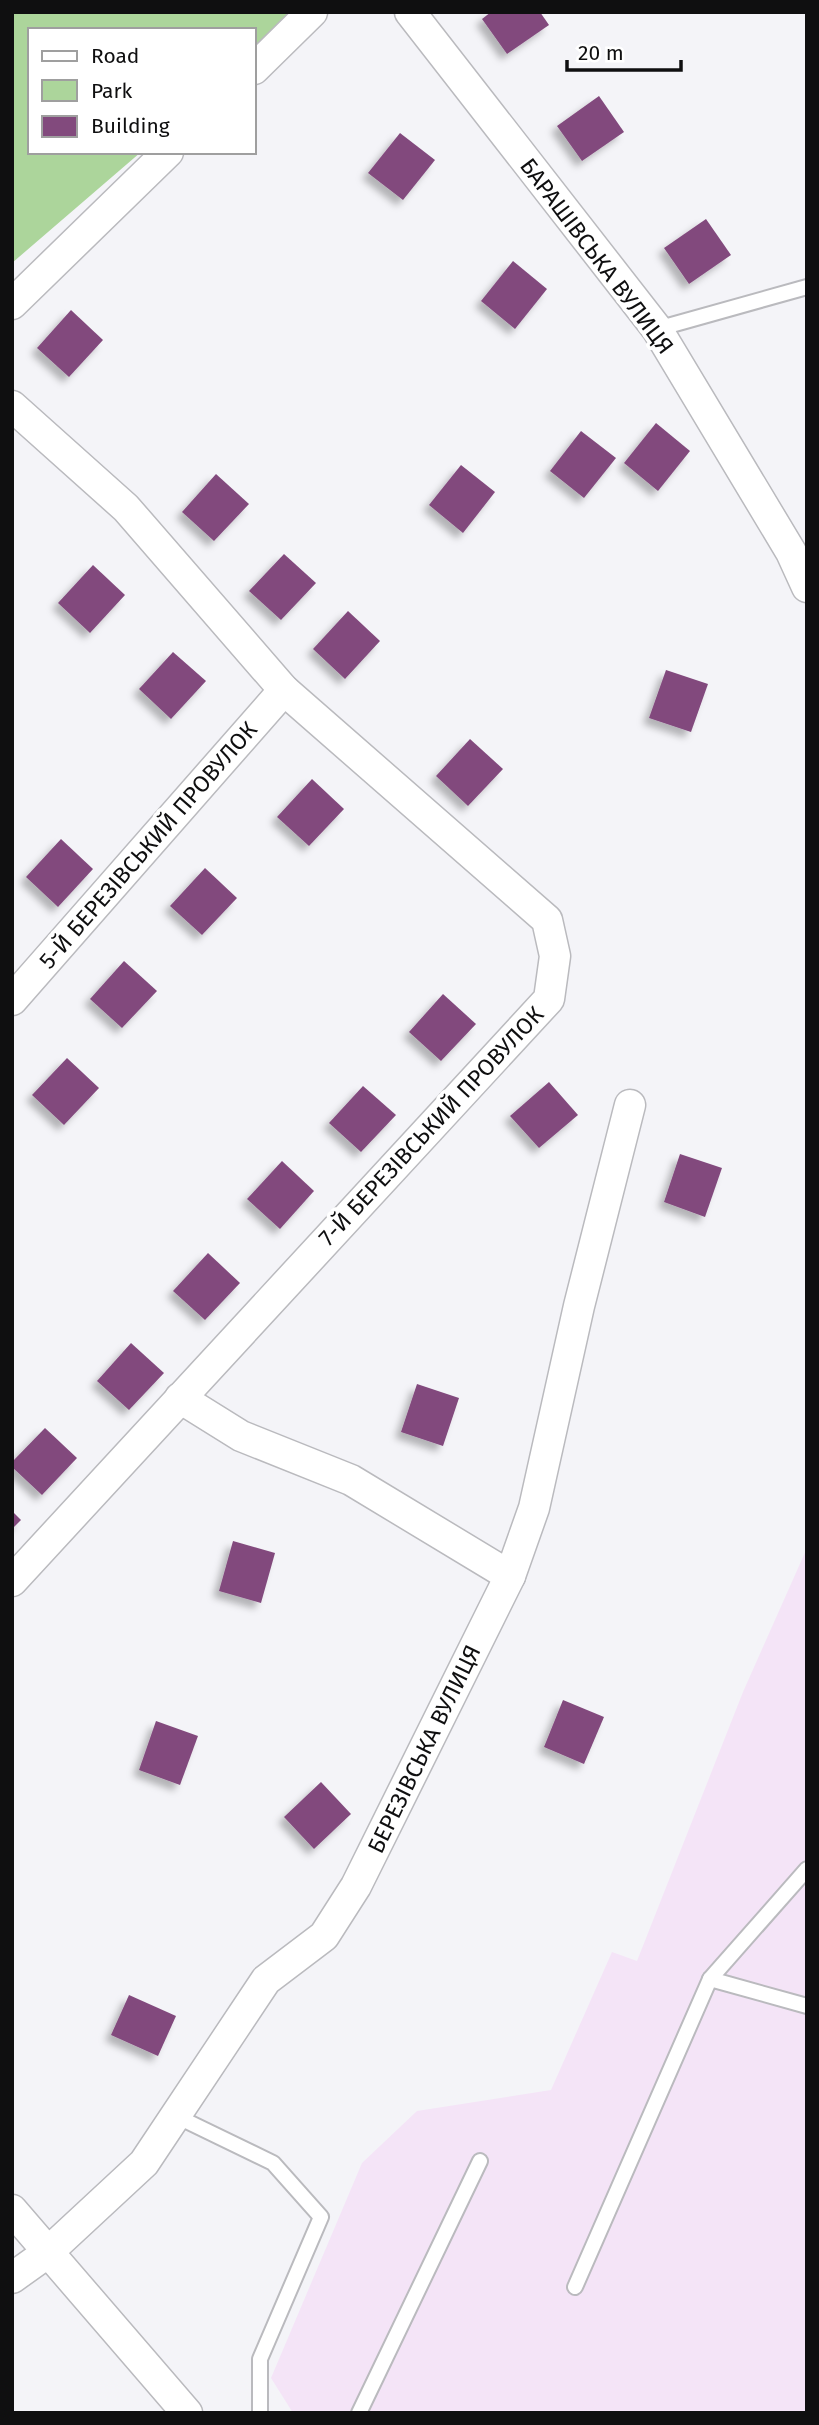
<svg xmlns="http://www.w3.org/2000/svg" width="819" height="2425" font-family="'Fira Sans',sans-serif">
<defs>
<filter id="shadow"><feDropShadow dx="-6" dy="6" stdDeviation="3.5" flood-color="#0004"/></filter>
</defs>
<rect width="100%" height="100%" fill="#f4f4f8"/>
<path fill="#f4e4f7" d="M 807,1548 L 807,2413 L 293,2413 L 271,2378 L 362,2163 L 417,2111 L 551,2090 L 612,1952 L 637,1961 L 743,1692 Z"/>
<path fill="#acd59b" d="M 12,12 L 305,12 L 254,56 L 254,30 L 30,30 L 30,152 L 141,152 L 12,263 Z"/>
<g fill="#824a7d" filter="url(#shadow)">
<path d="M 491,12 L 540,12 L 549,25 L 507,54 L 482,19 Z"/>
<path d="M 599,96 L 624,132 L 582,161 L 557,126 Z"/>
<path d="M 400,133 L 435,160 L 403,200 L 368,173 Z"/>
<path d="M 706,219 L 731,255 L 689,284 L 664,248 Z"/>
<path d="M 513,261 L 547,289 L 515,329 L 481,301 Z"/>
<path d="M 71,310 L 103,340 L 69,377 L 37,348 Z"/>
<path d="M 656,423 L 690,451 L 658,491 L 624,463 Z"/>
<path d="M 581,431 L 616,458 L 584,498 L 550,471 Z"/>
<path d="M 461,465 L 495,492 L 463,533 L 429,505 Z"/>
<path d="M 216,474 L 249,504 L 214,541 L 182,512 Z"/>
<path d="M 284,554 L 316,583 L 281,620 L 249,591 Z"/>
<path d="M 93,565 L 125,595 L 90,633 L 58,603 Z"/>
<path d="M 348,611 L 380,641 L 345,679 L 313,649 Z"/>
<path d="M 173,652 L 206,681 L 171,719 L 139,689 Z"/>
<path d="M 666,670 L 708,684 L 691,732 L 649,718 Z"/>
<path d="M 470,739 L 503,769 L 468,806 L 436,776 Z"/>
<path d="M 312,779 L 344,809 L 309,846 L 277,817 Z"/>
<path d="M 61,839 L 93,869 L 58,907 L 26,877 Z"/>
<path d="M 205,868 L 237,898 L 202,935 L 170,906 Z"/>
<path d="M 124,961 L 157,991 L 122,1028 L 90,999 Z"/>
<path d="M 443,994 L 476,1024 L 441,1061 L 409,1032 Z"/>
<path d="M 67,1058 L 99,1088 L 64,1125 L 32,1095 Z"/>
<path d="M 549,1082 L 578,1115 L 539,1148 L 510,1116 Z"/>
<path d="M 363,1086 L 396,1115 L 361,1152 L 329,1123 Z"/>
<path d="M 680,1154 L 722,1168 L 705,1217 L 664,1202 Z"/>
<path d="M 282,1161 L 314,1191 L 280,1229 L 247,1199 Z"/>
<path d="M 208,1253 L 240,1283 L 205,1320 L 173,1291 Z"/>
<path d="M 131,1343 L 164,1373 L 129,1410 L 97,1381 Z"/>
<path d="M 417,1384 L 459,1398 L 443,1446 L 401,1432 Z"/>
<path d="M 45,1428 L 77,1458 L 42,1495 L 12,1467 L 12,1462 Z"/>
<path d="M 12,1511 L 21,1520 L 12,1529 Z"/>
<path d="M 233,1541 L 275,1553 L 261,1603 L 219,1591 Z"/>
<path d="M 563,1700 L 604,1717 L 584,1764 L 544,1747 Z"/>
<path d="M 156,1721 L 198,1736 L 180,1785 L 139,1770 Z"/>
<path d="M 321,1782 L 351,1814 L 314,1849 L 284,1817 Z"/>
<path d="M 129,1995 L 176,2016 L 158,2056 L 111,2035 Z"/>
</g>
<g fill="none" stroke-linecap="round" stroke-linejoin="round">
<g stroke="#bababe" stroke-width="18">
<g id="lane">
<path d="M 657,329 L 807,287"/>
<path d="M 710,1979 L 807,1869"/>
<path d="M 176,2116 L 273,2163 L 321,2217 L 260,2359 L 260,2413"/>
<path d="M 575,2287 L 710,1979 L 807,2006"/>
<path d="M 359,2413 L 480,2161"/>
</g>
</g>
<g stroke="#bababe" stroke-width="33">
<g id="street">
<path d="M 410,12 L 657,329 L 791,552 L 807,587"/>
<path d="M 254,69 L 312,12"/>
<path d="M 12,304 L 168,152"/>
<path d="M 12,406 L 126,508 L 284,690 L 547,920 L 555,956 L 549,999 L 12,1581"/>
<path d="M 12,1000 L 284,690"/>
<path d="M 180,1398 L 241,1436 L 351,1480 L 510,1576"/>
<path d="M 12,2210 L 187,2413"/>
<path d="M 12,2278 L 47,2253 L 144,2163 L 266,1980 L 324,1936 L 356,1886 L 510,1576 L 534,1508 L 579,1306 L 630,1105"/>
</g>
</g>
<use href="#lane" stroke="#fff" stroke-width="14"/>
<use href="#street" stroke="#fff" stroke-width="30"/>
</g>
<g text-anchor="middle" stroke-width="7" stroke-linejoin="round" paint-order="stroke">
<g font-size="23" fill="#0f0f10" stroke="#fff">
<text transform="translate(597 256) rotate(53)" y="8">БАРАШІВСЬКА ВУЛИЦЯ</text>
<text transform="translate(148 845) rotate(-49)" y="8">5-Й БЕРЕЗІВСЬКИЙ ПРОВУЛОК</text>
<text transform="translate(431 1126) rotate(-47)" y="8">7-Й БЕРЕЗІВСЬКИЙ ПРОВУЛОК</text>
<text transform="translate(424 1749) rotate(-64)" y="8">БЕРЕЗІВСЬКА ВУЛИЦЯ</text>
</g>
</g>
<rect width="819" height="2425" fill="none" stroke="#0f0f10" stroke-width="28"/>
<rect x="28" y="28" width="228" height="126" fill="#ffffff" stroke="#9f9f9f" stroke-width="2"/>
<rect x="42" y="51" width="35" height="10" fill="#ffffff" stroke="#9f9f9f" stroke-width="2"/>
<text x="91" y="63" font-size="21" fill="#0f0f10">Road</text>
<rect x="42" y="80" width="35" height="21" fill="#acd59b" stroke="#9f9f9f" stroke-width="2"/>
<text x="91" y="98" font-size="21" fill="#0f0f10">Park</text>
<rect x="42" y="116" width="35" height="21" fill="#824a7d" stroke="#9f9f9f" stroke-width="2"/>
<text x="91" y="133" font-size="21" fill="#0f0f10">Building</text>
<path d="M567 60v10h114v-10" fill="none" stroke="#0f0f10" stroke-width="3.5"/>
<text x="578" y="60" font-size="21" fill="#0f0f10" stroke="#ffffff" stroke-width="5" paint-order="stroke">20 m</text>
</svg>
